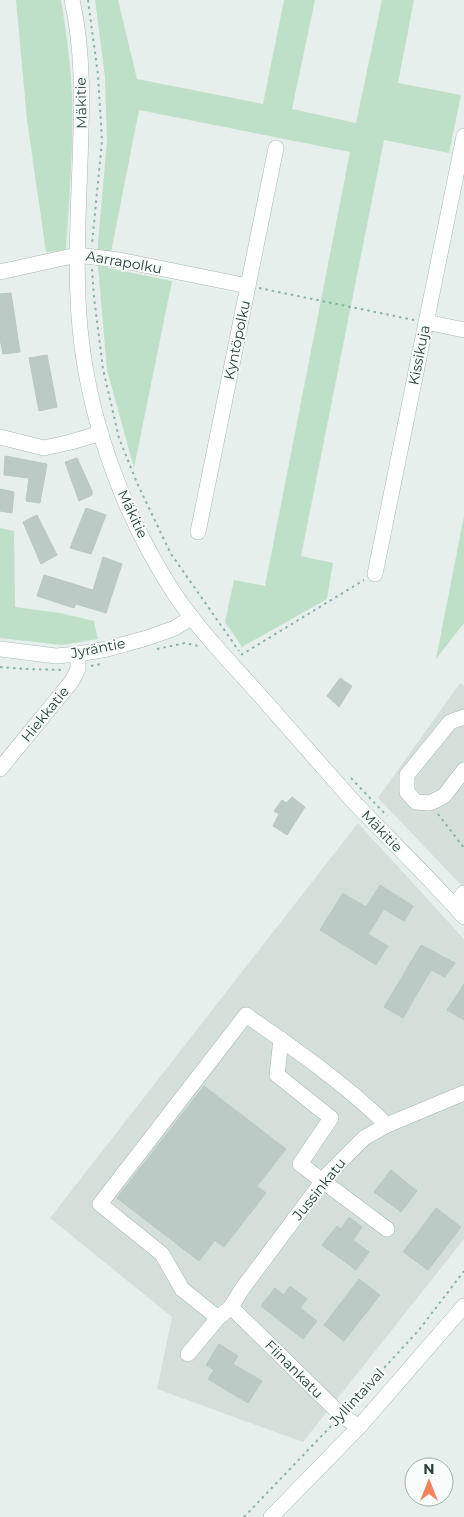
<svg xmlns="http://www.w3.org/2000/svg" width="464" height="1517" font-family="Montserrat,sans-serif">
<rect width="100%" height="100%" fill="#e6efeb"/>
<g fill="#d4dfda">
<path d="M 460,683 L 464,686 L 464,888 L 378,798 Z"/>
<path d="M 358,823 L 464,939 L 464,1239 L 303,1442 L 157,1389 L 172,1317 L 50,1218 Z"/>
</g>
<g fill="#bfe0c8">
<path d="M 16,0 L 61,0 C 66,31 71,64 72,96 C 74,147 69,199 66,250 L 46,252 L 27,120 Z"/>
<path d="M 95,0 L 118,0 L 137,79 L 263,104 L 284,0 L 315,0 L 292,109 L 356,123 L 382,0 L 414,0 L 398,83 L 461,95 L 449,153 L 384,140 L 301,556 L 333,563 L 327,599 L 242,647 L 225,622 L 234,580 L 265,586 L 350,152 L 139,110 L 108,268 L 172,281 L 134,468 L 107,370 L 98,266 L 98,242 L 107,141 L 105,77 Z"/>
<path d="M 464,516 L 464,623 L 436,659 Z"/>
<path d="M 0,528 L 14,531 L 15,607 L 60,613 L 94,621 L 98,639 L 62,645 L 0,638 Z"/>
</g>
<g fill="#bbcac4" stroke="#b8c9c2">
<path d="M 11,293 L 20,352 L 3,354 L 0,339 L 0,294 Z"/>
<path d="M 47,355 L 57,407 L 39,411 L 29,358 Z"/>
<path d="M 5,456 L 47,464 L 40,503 L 26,501 L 29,478 L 4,475 Z"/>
<path d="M 77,458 L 92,491 L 92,495 L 79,501 L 65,462 Z"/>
<path d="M 0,489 L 14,492 L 12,513 L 0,511 Z"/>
<path d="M 86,508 L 106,515 L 91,554 L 70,548 Z"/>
<path d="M 37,515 L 57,555 L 41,564 L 23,522 Z"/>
<path d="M 103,557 L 122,564 L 106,613 L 76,604 L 74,608 L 37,596 L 44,575 L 93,590 Z"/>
<path d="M 340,678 L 352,686 L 339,707 L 327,696 Z"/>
<path d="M 292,797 L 305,807 L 287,835 L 273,826 L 279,814 L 274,811 L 282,800 L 286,803 Z"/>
<path d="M 380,885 L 413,906 L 404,921 L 384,909 L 368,934 L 388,946 L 376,965 L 320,930 L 343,893 L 366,907 Z"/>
<path d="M 421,945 L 455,963 L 445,977 L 431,970 L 403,1018 L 384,1007 Z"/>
<path d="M 464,984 L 464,1020 L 447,1010 Z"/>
<path d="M 204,1086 L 286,1149 L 257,1186 L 266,1193 L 224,1247 L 215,1240 L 199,1261 L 117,1198 Z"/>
<path d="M 391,1170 L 417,1191 L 401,1212 L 374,1192 Z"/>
<path d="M 436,1208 L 461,1227 L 428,1270 L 403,1252 Z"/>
<path d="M 349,1217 L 362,1227 L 353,1240 L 369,1252 L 356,1270 L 322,1245 L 337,1226 L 341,1229 Z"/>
<path d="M 359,1279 L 380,1295 L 344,1341 L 324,1325 Z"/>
<path d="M 290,1286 L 307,1299 L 300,1308 L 317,1321 L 303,1339 L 261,1306 L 275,1288 L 284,1295 Z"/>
<path d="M 219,1344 L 238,1356 L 233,1364 L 262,1381 L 248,1403 L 208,1379 L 214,1370 L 206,1365 Z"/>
</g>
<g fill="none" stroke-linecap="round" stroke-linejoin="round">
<g stroke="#a8b8b2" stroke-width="16">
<g id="minor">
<path d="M 72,0 C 84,53 82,108 80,162 C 78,224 74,285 82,346 C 93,432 128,524 176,596 C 201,633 234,666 264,700 C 293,733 322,766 351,799 C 388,838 428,876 464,917"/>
<path d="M 0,272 L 77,255 L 119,260 L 248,286"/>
<path d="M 426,322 L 464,330"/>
<path d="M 0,437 L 44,448 L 71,442 L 101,433"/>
<path d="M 198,532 L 276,148"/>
<path d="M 375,574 L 464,136"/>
<path d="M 0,649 L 56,656 L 78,654 L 107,649 L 147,638 L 175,628 L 192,617"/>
<path d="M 464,717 L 450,722 L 407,775 L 407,792 L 416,802 L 430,803 L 444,796 L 464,770"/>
<path d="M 0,769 L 72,681 L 78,669 L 78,654"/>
<path d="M 454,905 L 464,893"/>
<path d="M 281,1039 L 277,1075 L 331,1118 L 300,1164 L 387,1229"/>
<path d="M 231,1307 L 341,1415 L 359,1427"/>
<path d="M 218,1318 L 182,1289 L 162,1254 L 100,1204 L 246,1015 C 295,1049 344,1083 387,1125"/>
<path d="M 188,1354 L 218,1318 L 231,1307 L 242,1289 L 328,1174 L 364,1138 L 387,1125 L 464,1093"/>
<path d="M 271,1517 L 359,1427 L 464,1306"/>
</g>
</g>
<g stroke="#86b3a5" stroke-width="2" stroke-dasharray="2.5 4" stroke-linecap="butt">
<path d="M 88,0 L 98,75 L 102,141 L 92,244"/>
<path d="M 92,269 L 94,297 L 103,369 L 119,438 L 137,483 L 171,554 L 239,651"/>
<path d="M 259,288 L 414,320"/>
<path d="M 157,649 L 185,643 L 198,646"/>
<path d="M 241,655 L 364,580"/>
<path d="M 91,666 L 101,664"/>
<path d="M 0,667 L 25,669 L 64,670"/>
<path d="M 351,778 L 387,816"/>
<path d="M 438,814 L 464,848"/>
<path d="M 349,1406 L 419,1330 L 464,1271"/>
<path d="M 244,1517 L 332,1425"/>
</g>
<use href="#minor" stroke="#fff" stroke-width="15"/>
</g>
<g text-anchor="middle" stroke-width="4" stroke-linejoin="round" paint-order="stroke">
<g font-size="14" fill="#24423a" stroke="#f7fbf9">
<text transform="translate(81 103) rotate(-91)" y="5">Mäkitie</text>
<text transform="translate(124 262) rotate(10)" y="5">Aarrapolku</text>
<text transform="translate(237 340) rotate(-78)" y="5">Kyntöpolku</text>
<text transform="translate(419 355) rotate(-79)" y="5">Kissikuja</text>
<text transform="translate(133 514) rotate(65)" y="5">Mäkitie</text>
<text transform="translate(98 648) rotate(-11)" y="5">Jyräntie</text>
<text transform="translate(45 714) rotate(-51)" y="5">Hiekkatie</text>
<text transform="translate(382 831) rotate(46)" y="5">Mäkitie</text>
<text transform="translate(319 1189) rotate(-51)" y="5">Jussinkatu</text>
<text transform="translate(294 1369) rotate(45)" y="5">Fiinankatu</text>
<text transform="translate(357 1397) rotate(-47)" y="5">Jyllintaival</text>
</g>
</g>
<g transform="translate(429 1482)"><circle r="24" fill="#f7fbf9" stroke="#a3b1ad"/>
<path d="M0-4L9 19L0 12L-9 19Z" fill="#f4845f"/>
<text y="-8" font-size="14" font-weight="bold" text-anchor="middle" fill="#24423a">N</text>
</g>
</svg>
